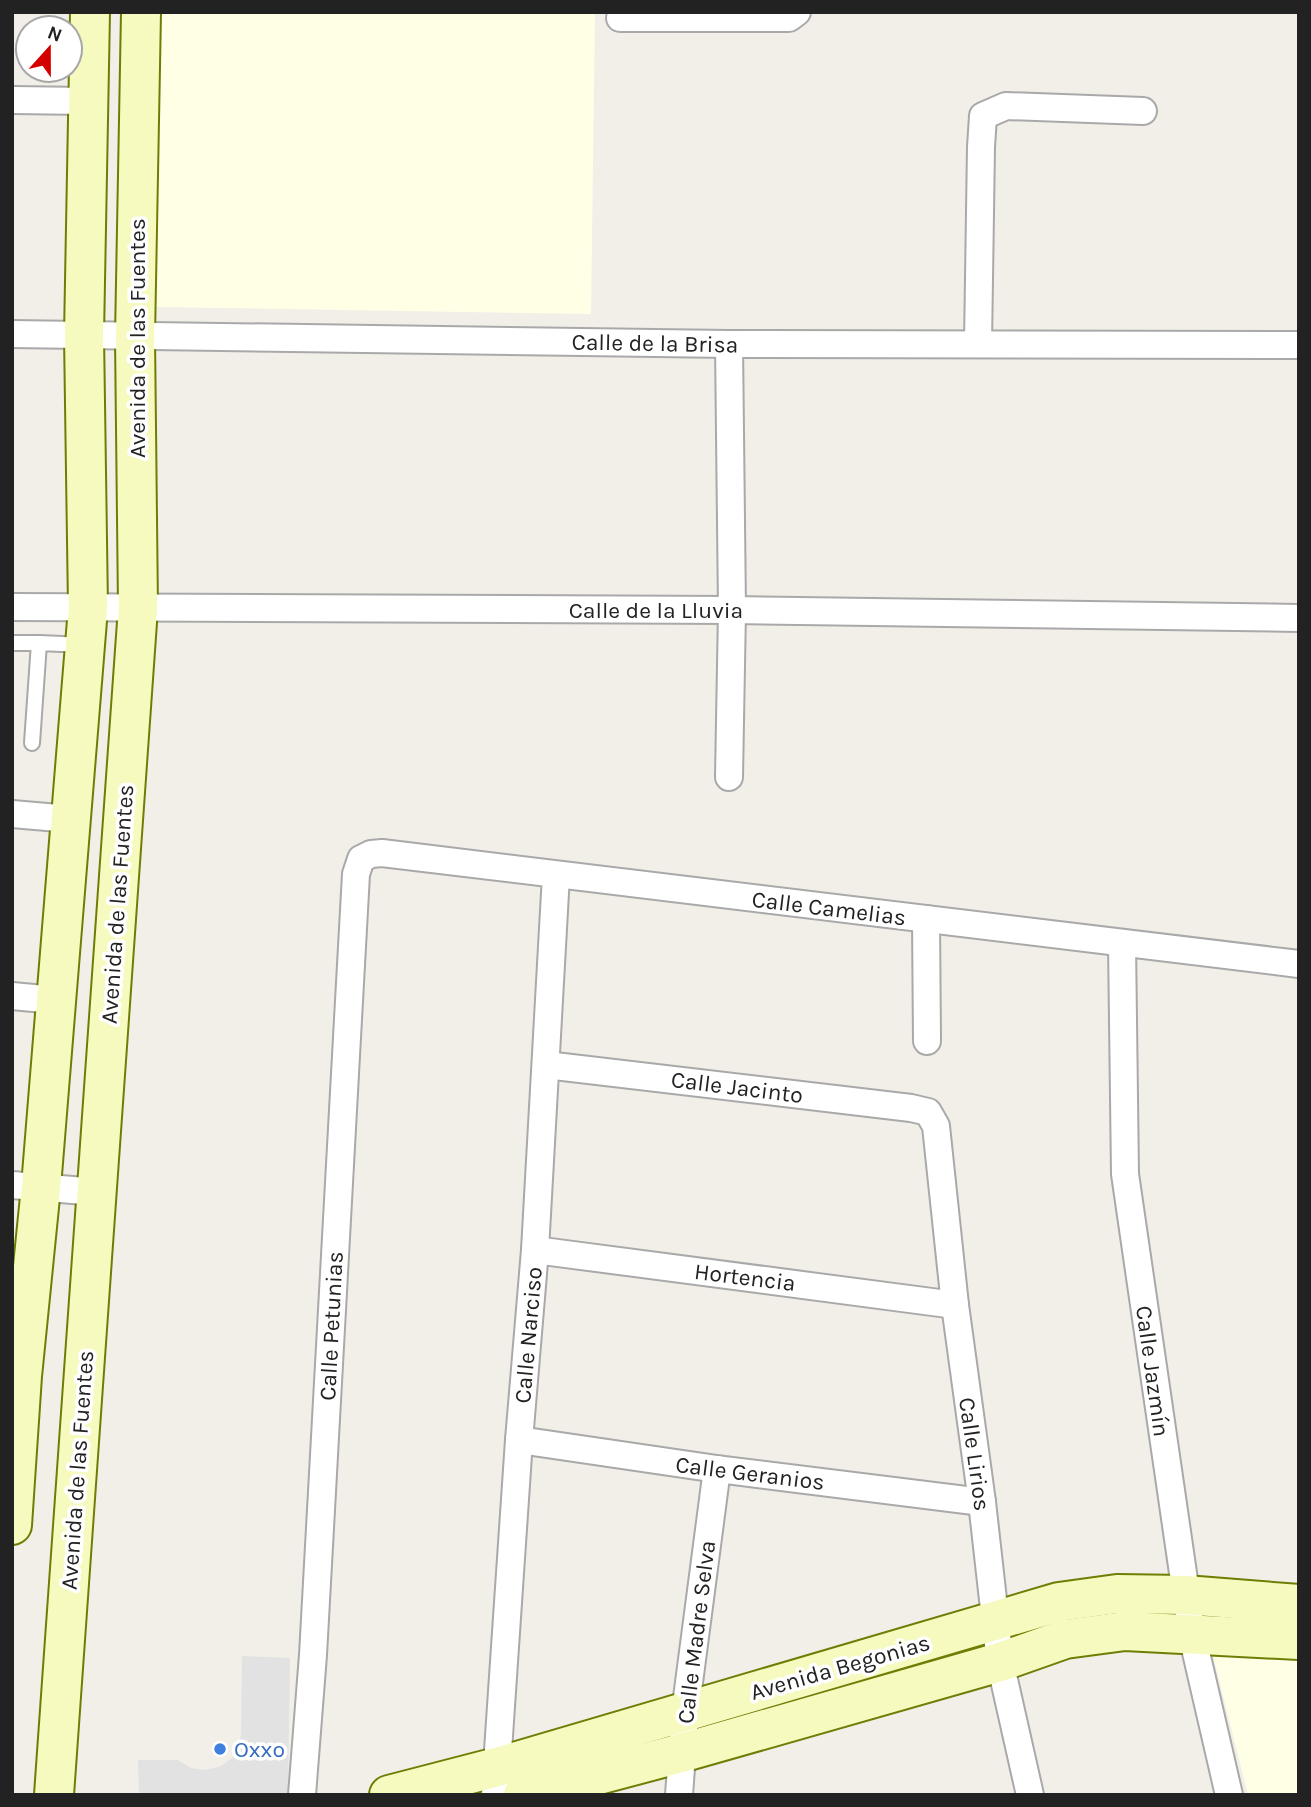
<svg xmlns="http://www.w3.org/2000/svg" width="1311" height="1807" font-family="Karla,sans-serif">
<rect width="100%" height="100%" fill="#f2efe9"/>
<g fill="#ffffe5">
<path d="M 159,12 L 595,12 L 591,314 L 155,307 Z"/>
<path d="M 1212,1652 L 1299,1656 L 1299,1795 L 1248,1795 Z"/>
</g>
<path fill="#e2e2e2" d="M 242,1656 L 290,1658 L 288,1795 L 139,1795 L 138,1760 L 178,1760 L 191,1768 L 206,1770 L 221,1766 L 232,1758 L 239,1747 L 241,1733 Z"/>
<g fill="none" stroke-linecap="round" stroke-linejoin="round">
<g stroke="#a9a9a9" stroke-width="18">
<g id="lane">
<path d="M 12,643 L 39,643"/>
<path d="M 32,743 L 39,643 L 85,645"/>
</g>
</g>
<g stroke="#a9a9a9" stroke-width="30">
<g id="street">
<path d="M 620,18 L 789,18 L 797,12"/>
<path d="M 12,100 L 87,101"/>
<path d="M 12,334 L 729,344 L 1299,345"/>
<path d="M 729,344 L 732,610 L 729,777"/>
<path d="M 978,344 L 981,147 L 983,116 L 1006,106 L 1143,111"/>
<path d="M 12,607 L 732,610 L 1299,618"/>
<path d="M 12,814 L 70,819"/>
<path d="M 926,919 L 927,1041"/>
<path d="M 1122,943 L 1125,1174 L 1192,1635 L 1229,1795"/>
<path d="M 12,996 L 55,1000"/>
<path d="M 546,1065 L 911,1108 L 928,1112 L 936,1126 L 955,1305 L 982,1502 L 1000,1662 L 1030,1795"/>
<path d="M 12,1185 L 97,1192"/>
<path d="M 535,1250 L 955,1305"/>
<path d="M 519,1440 L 717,1469 L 982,1502"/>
<path d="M 302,1795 L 313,1655 L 356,874 L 361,859 L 371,854 L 382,853 L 1299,964"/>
<path d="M 495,1795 L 519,1440 L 535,1250 L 556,875"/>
<path d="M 679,1795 L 685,1713 L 717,1469"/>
</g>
</g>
<g stroke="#707d05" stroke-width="42">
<g id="secondary">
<path d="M 12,1525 L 22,1376 L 41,1187 L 88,608 L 84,335 L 90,12"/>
<path d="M 54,1795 L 138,608 L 135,337 L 141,12"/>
<path d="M 389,1795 L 497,1767 L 1059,1602 L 1117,1594 L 1185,1595 L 1299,1604"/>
<path d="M 523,1795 L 681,1753 L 1000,1662 L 1065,1639 L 1125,1631 L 1299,1640"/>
</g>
</g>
<use href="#lane" stroke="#fff" stroke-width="14"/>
<use href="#street" stroke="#fff" stroke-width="26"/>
<use href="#secondary" stroke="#f7fabf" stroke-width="38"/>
</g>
<circle fill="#3f7fe0" stroke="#fff" stroke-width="2.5" cx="220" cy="1749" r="7"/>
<g text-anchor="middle" stroke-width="7" stroke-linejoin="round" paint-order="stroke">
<g font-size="23" fill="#222" stroke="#fff">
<text transform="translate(137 338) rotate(-90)" y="8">Avenida de las Fuentes</text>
<text transform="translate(655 343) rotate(1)" y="8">Calle de la Brisa</text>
<text x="656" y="618">Calle de la Lluvia</text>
<text transform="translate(117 904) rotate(-86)" y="8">Avenida de las Fuentes</text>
<text transform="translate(829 908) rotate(7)" y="8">Calle Camelias</text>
<text transform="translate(737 1087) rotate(7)" y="8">Calle Jacinto</text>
<text transform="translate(745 1277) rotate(7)" y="8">Hortencia</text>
<text transform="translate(331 1326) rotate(-87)" y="8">Calle Petunias</text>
<text transform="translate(528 1335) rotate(-85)" y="8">Calle Narciso</text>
<text transform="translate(1153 1371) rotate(82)" y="8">Calle Jazmín</text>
<text transform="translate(975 1454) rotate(82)" y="8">Calle Lirios</text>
<text transform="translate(77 1470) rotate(-86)" y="8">Avenida de las Fuentes</text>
<text transform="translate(750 1473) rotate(7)" y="8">Calle Geranios</text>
<text transform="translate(696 1632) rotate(-83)" y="8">Calle Madre Selva</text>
<text transform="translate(840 1667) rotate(-16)" y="8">Avenida Begonias</text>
</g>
<g font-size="23" fill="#366cbe" stroke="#fff" text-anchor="start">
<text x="234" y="1757">Oxxo</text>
</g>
</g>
<rect width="1311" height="1807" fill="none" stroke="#222222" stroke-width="28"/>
<g transform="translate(49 49) rotate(21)"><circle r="33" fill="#ffffff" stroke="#a7a7a7" stroke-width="2"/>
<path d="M0-5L12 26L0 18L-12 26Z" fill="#d40000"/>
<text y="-10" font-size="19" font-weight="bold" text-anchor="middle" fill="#222222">N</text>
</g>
</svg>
